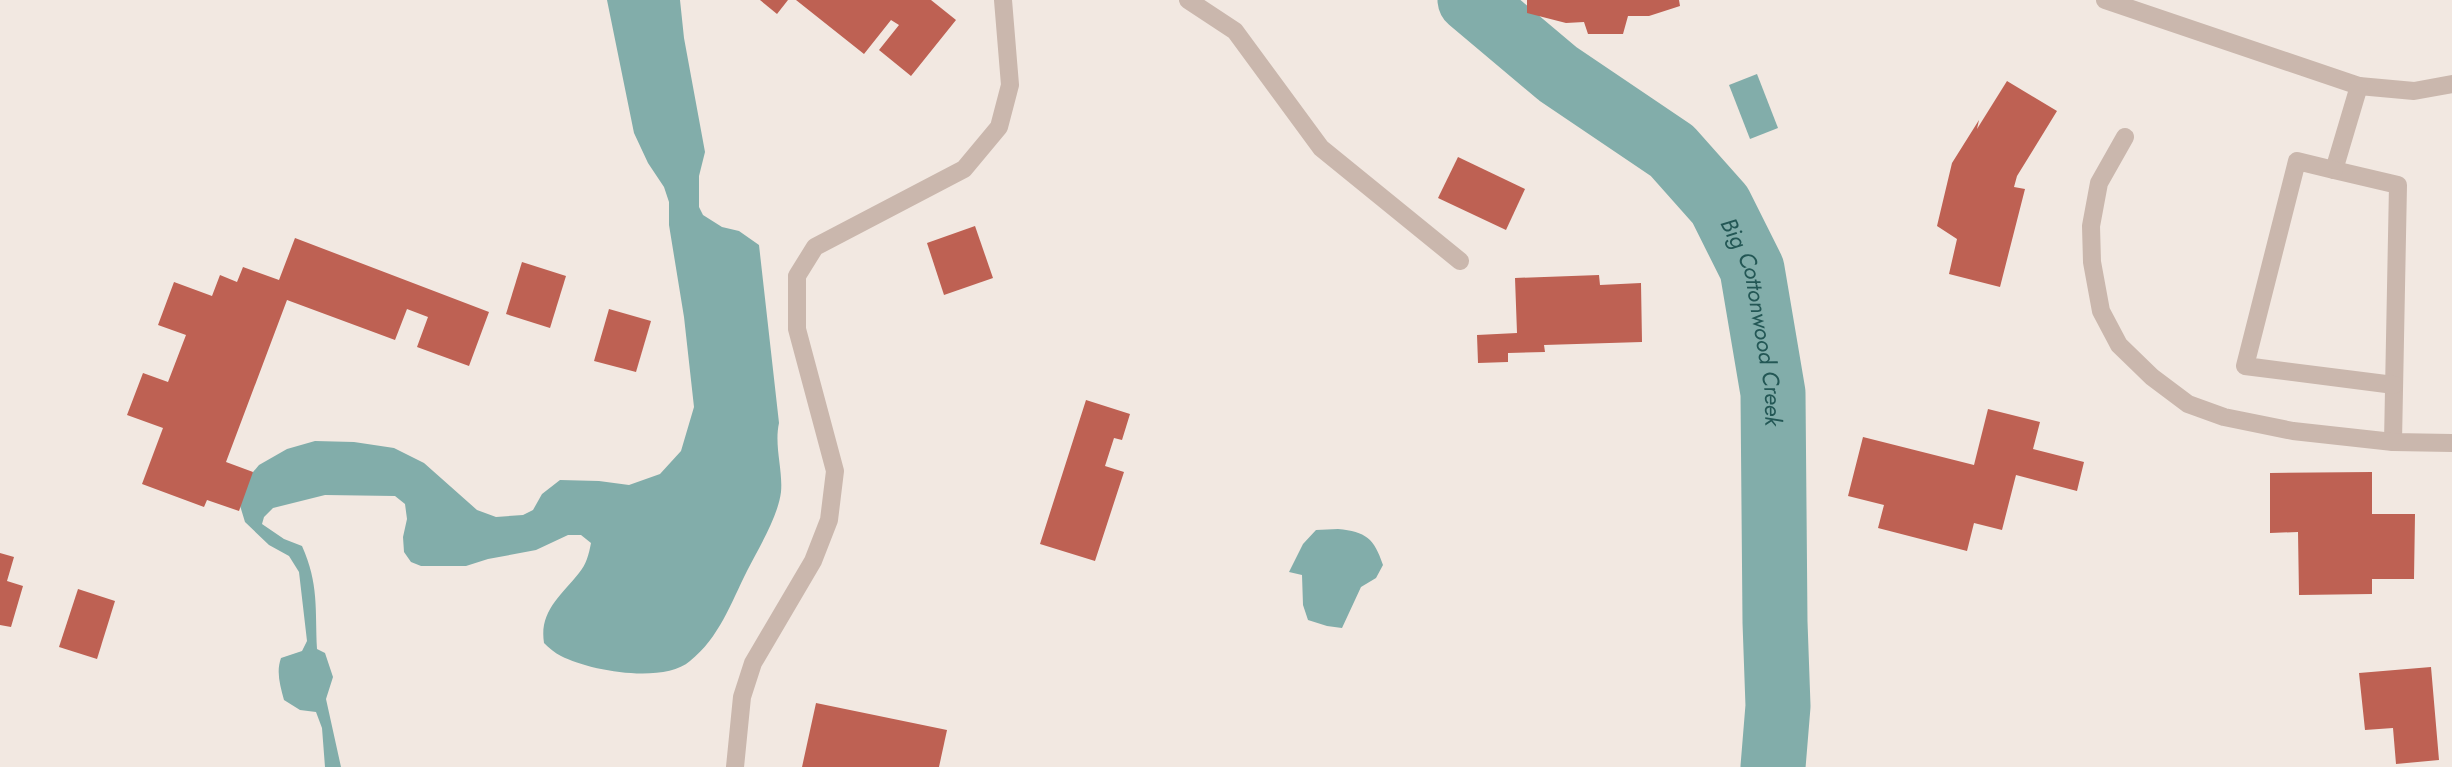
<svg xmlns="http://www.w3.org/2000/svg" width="2452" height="767" font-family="Jost,sans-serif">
<rect width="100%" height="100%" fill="#f2e8e1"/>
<g fill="#82adaa">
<path d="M 607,0 L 680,0 L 684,38 L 705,152 L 699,176 L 699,207 L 703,215 L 722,227 L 739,231 L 759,245 L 779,423 C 774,446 783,469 781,492 C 778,517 758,549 747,571 C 731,603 719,638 690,661 C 663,684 590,671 561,656 C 555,653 549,648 544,643 C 539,611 561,596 579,573 C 586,565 589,554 591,543 L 581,535 L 568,535 L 536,550 L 488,559 L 466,566 L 421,566 L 411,562 L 404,552 L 403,537 L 407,519 L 405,504 L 395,496 L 325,495 L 273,508 L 264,517 L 262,524 L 284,539 L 302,546 C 319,584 315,609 317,649 L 325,653 L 333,677 L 326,699 L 341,767 L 325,767 L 322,728 L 316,712 L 300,710 L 284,700 C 280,685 276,672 281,658 L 302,651 L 307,641 L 299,572 L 289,556 L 269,545 L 245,522 L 238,499 L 242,485 L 259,465 L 287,449 L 315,441 L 354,442 L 394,448 L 424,463 L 477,510 L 496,517 L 523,515 L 533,510 L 542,494 L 560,480 L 599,481 L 629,485 L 660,474 L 681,451 L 694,407 L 684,317 L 669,225 L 669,202 L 664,187 L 648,163 L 634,133 Z"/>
<path d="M 1757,74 L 1778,128 L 1750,139 L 1729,85 Z"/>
<path d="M 1338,529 C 1366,532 1374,538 1383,565 L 1376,578 L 1361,587 L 1342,628 L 1327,626 L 1308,620 L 1303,605 L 1302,575 L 1289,572 L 1303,544 L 1316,530 Z"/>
</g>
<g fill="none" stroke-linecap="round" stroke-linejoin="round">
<path stroke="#82adaa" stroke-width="65" id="s1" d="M 1470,0 L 1558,74 L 1672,151 L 1720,205 L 1752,269 L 1773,393 L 1775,622 L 1778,706 L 1773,767"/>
</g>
<g fill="#be6153">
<path d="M 760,0 L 788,0 L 777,14 Z"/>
<path d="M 796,0 L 931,0 L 956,20 L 911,76 L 879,50 L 899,25 L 891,20 L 864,54 Z"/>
<path d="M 1527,0 L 1679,0 L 1680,6 L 1649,16 L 1628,16 L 1623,34 L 1588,34 L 1584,22 L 1566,23 L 1527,13 Z"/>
<path d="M 2007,81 L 2057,111 L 2017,176 L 2014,187 L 2025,189 L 2000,287 L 1949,274 L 1957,239 L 1937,226 L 1952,163 L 1979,120 L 1977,129 Z"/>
<path d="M 1458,157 L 1525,189 L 1506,230 L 1438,198 Z"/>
<path d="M 975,226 L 993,278 L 944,295 L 927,243 Z"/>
<path d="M 295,238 L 489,312 L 469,366 L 417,347 L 428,317 L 407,309 L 395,340 L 287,300 L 226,462 L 253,472 L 239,511 L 207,500 L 204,507 L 142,484 L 163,428 L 127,415 L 143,373 L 168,382 L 186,335 L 158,325 L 174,282 L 212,296 L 220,275 L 237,282 L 243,267 L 279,280 Z"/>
<path d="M 522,262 L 566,276 L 550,328 L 506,314 Z"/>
<path d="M 1599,275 L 1600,285 L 1641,283 L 1642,342 L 1544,345 L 1545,352 L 1508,353 L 1508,362 L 1478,363 L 1477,335 L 1517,333 L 1515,278 Z"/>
<path d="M 609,309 L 651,321 L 636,372 L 594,361 Z"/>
<path d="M 1086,400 L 1130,414 L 1122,440 L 1114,438 L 1105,466 L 1124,472 L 1095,561 L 1040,544 Z"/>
<path d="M 1988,409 L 2040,422 L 2033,449 L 2084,462 L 2077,491 L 2016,475 L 2002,530 L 1974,523 L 1967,551 L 1878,528 L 1884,505 L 1848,496 L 1863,437 L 1974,465 Z"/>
<path d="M 2372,472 L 2372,514 L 2415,514 L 2414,579 L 2372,579 L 2372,594 L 2299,595 L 2298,532 L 2270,533 L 2270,473 Z"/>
<path d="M 0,553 L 14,557 L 7,581 L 23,586 L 11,627 L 0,625 Z"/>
<path d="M 78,589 L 115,601 L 97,659 L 59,647 Z"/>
<path d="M 2431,667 L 2439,760 L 2396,764 L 2393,728 L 2365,730 L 2359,673 Z"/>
<path d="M 816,703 L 947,730 L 939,767 L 802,767 Z"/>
</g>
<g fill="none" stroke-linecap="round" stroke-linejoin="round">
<g stroke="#cab7ad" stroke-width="18">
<path d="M 1188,0 L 1235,31 L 1321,148 L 1460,261"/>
<path d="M 2105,0 L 2359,86 L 2414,91 L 2452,84"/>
<path d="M 2359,86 L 2334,170 L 2398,185 L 2393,442"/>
<path d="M 2125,137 L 2099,183 L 2091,226 L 2092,262 L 2101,311 L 2119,345 L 2152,377 L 2188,404 L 2224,417 L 2293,431 L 2393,442 L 2452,443"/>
<path d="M 2334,170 L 2297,161 L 2245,366 L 2394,385"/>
<path d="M 735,767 L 742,697 L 753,663 L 813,561 L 829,520 L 835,471 L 797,329 L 797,276 L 815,247 L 964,169 L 999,127 L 1010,85 L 1003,0"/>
</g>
</g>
<g text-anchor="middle" stroke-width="7" stroke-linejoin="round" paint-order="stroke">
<g font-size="23" font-style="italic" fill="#235755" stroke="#f9f3ed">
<text dy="8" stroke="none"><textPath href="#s1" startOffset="448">Big Cottonwood Creek</textPath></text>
</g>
</g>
</svg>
